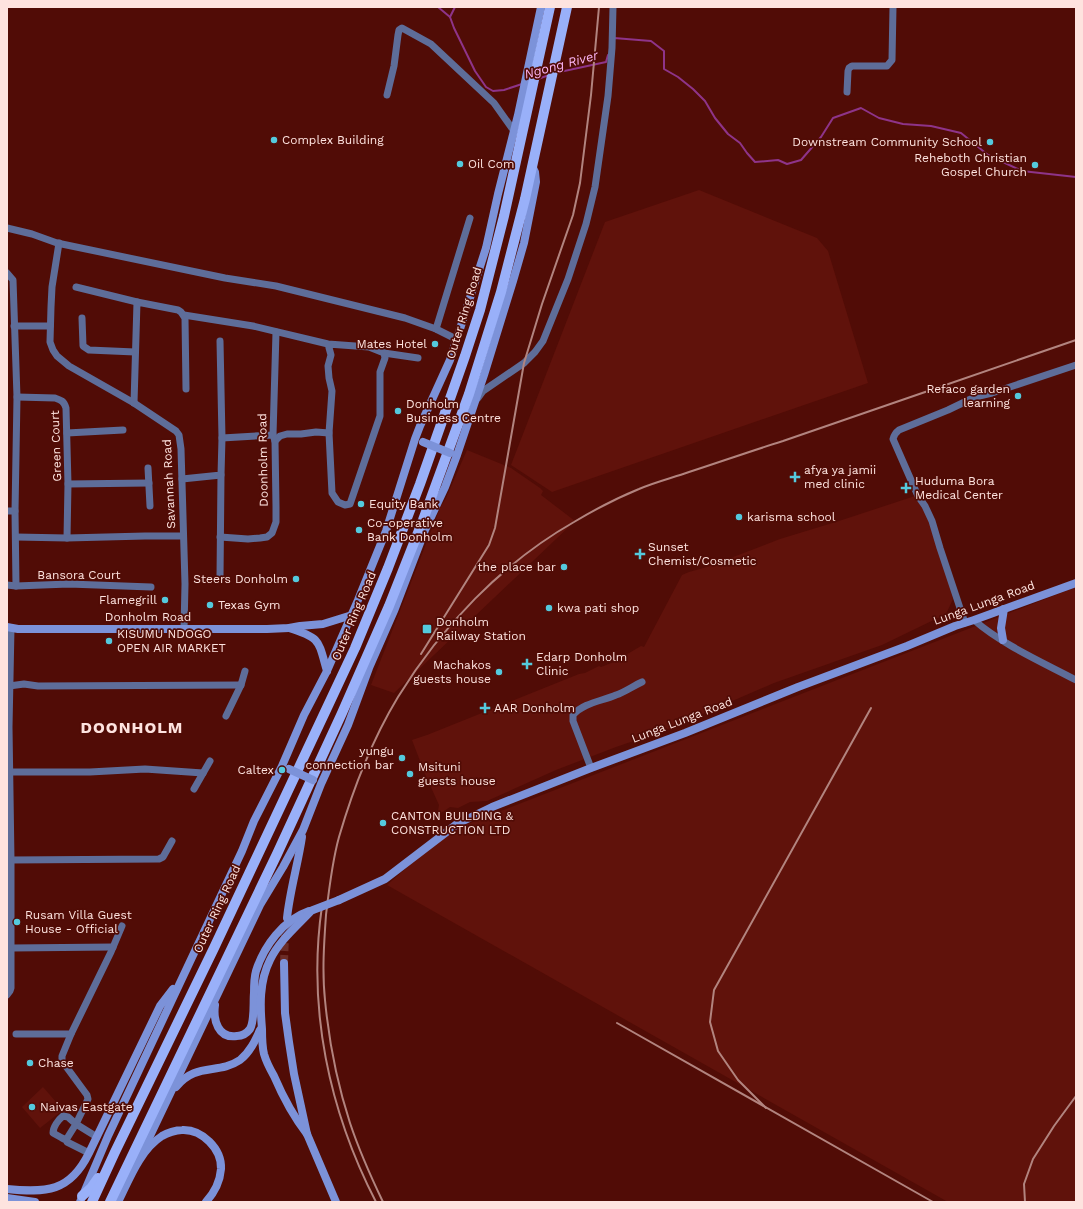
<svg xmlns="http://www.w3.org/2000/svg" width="1083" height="1209" font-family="'Work Sans',sans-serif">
<rect width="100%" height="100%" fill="#510c06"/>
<g fill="#60120b">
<path d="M 699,190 L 817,238 L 828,251 L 868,383 L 552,492 L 511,465 L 605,222 Z"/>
<path d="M 467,450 L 511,468 L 540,488 L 543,491 L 541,495 L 575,521 L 394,693 L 371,685 L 440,508 L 446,498 Z"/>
<path d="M 918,495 L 929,519 L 948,578 L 953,599 L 946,614 L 882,645 L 774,683 L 663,731 L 616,747 L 556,770 L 487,801 L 470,802 L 458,808 L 450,807 L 441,813 L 438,811 L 439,805 L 425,774 L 412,740 L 427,735 L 579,674 L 585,673 L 599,666 L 601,667 L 614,662 L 641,646 L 644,647 L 682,575 L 689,572 L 707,567 L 780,539 L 839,521 Z"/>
<path d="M 1076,587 L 1076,1202 L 948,1202 L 387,885 L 412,863 L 455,829 Z"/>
<path d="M 43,1087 L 63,1110 L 40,1128 L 22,1107 Z"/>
</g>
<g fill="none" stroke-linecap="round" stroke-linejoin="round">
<g stroke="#8e3489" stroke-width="2">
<path d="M 438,7 L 450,17 L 454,28 L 475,71 L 486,87 L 493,91 L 504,90 L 522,84"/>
<path d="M 450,17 L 455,7"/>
<path d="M 614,39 L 614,38 L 651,41 L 664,51 L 664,69 L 678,77 L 693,89 L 705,101 L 715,118 L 728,134 L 740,143 L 747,153 L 755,162 L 778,160 L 787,164 L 801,160 L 821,137 L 833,118 L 861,108 L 879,118 L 903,124 L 931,126 L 961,133 L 988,155 L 1022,171 L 1076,177"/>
<path d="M 555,73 L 606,62 L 608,55"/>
<path d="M 538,79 L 549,75"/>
</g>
<path stroke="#6b2c27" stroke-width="8" stroke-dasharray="8 4" stroke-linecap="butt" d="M 284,963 L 285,935"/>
<g stroke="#5e6d99" stroke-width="7">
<path d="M 847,92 L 848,71 L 849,68 L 852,66 L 887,66 L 892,60 L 893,7"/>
<path d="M 387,95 L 394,66 L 398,35 L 399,30 L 402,28 L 431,44 L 494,103 L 514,131"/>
<path d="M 7,228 L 32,234 L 57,243 L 225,278 L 276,286 L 405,318 L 436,329 L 456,339"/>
<path d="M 59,243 L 52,287 L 51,307 L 50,342 L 53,350 L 57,356 L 69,366 L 134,403 L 176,431 L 179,435 L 181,449 L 185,584 L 184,629"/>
<path d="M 7,273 L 13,280 L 17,397 L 15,511 L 16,586"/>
<path d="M 76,287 L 137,302"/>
<path d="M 184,315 L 253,326 L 328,344 L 369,347 L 384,353 L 385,358 L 380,372 L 380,416 L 350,504 L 345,505 L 338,502 L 332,493 L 329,433 L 332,391 L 329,378 L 328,366 L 331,355 L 328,344"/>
<path d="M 82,318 L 83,346 L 89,350 L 135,352"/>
<path d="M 14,326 L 50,326"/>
<path d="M 436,329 L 470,218"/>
<path d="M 384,353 L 418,358"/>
<path d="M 17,397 L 55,398 C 61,400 64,401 66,408 L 68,484 L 67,538"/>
<path d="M 478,398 L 483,391 L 524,363 L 535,352 L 543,341 L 568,279 L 586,224 L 595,187 L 608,96 L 612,48 L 613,7"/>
<path d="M 134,403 L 137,302 L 178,310 L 181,312 L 185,318 L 186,389"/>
<path d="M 67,433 L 123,430"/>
<path d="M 222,438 L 273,435"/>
<path d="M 275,441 L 280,436 L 287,434 L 301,434 L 316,432 L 329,433"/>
<path d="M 148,468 L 150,506"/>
<path d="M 182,479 L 221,475 L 222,438 L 220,341"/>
<path d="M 68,484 L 149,483"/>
<path d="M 7,511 L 15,511"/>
<path d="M 16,537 L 67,538 L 145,536 L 183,536"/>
<path d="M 220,537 L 248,539 L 260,538 L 267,537 L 272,533 L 276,522 L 276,507 L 275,441 L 273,435 L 276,332"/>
<path d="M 220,578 L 221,475"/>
<path d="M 7,585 L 16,586 L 69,584 L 151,587"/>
<path d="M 974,620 C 1001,644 1044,663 1076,680"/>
<path d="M 965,623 L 940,548 L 932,521 L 925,506 L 918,496 L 893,439 C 894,435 895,433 899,430 L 948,410 L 975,397 L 992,393 L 1076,365"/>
<path d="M 9,686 L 24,684 L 38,686 L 241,685"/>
<path d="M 226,716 L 241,685 L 245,671"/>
<path d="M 591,768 L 573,721 L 573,715 C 583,703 602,701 616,695 C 625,692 633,686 642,682"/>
<path d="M 10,772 L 90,772 L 145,769 L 203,773"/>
<path d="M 194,789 L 210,761"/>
<path d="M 11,860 L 159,859 L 163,857 L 172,841"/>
<path d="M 12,948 L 113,947"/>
<path d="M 7,995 L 10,991 L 11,988 L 11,860 L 9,727 L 11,628"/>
<path d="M 16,1034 L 71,1034 L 111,952 L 122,926"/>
<path d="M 71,1034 L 62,1056 L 62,1061 L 87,1095 L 88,1099 L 76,1124 L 97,1137"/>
<path d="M 66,1140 L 62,1138 L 53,1133 C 53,1127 58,1120 63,1116 L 68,1117 L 76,1124 L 66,1140 L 67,1142 L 89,1153"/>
</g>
<g stroke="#7c92d9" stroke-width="8">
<path d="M 7,627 L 18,629 L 267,629 L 289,628 L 300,626 L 323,624 L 352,615"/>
<path d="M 289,628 C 321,638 318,640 327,671"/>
<path d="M 1003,640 L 1001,628 L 1004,609"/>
<path d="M 339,900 L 385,879 L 457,824 L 492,807 L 591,768 L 685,733 L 798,687 L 907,646 L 955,626 L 974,620 L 1076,583"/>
<path d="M 287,918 C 290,890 298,864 302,837"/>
<path d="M 284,963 L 285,1013 L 289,1042 L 294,1074 L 307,1134 L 336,1202"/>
<path d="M 215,1005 C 213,1020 218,1039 237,1036 C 242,1036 247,1033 250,1029 C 255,1020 253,1003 254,993 C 254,986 254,978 256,971 C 264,946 283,920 309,911"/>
<path d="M 176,1087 C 196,1062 218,1075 240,1060 C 250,1052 255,1041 260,1030"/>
<path d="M 307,1134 C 293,1116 283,1097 274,1076 C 270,1069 266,1061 264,1054 C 262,1046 262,1037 262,1029 C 260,1006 259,982 270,960 C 279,941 297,926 311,911"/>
<path d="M 138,1161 L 260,905 L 283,867 L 303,830 L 321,784 L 348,725 L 369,668 L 394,611 L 425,530 L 445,487 L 457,455 L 484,375 L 513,281 L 524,243 L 536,182 L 535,172 L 532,166"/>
<path d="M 7,1189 C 46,1193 70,1192 89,1153 L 160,1006 L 173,989"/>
<path d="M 7,1198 L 35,1202"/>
<path d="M 80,1202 L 108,1136 L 242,851 L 254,821 L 282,766 L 304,715 L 327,671 L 358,600 L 386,531 L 415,439 L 420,426 L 450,360 L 486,248 L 498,194 L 518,115 L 541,7"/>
<path d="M 118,1202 C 129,1180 140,1150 162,1136 C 167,1133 176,1130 182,1130 C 202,1129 222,1149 221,1169 C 220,1182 214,1193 206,1202"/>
</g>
<g stroke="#99b0f9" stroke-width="10">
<path d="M 82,1196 L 91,1188 L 98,1178"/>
<path d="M 92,1202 L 115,1152 L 214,948 L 325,712 L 355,648 L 388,568 L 420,484 L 465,356 L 480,310 L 504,216 L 550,7"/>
<path d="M 110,1202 L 277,854 L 342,713 L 389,606 L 423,520 L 469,394 L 501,292 L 525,199 L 567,7"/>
</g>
<g stroke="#b2847f" stroke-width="2">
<path d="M 421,654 L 489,545 L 495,528 L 524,363 L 542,304 L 573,215 L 580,183 L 591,95 L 599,7"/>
<path d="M 322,906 C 307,1008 329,1111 376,1202"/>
<path d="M 617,1023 L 933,1202"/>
<path d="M 766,1108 L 738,1080 L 718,1051 L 710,1022 L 714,990 L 871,708"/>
<path d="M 383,1202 C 371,1177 359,1150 350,1123 C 337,1083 329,1042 325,1000 C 322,972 324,943 326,915 C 329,889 332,862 339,837 C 353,789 372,740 398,697 C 441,627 502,563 574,522 C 594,510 617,498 639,489 C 655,482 672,478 689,472 C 720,462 751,451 783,441 C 881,407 978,374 1076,340"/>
<path d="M 1025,1202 L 1024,1184 L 1033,1159 L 1054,1126 L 1076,1096"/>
</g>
<g stroke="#7c92d9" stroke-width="8">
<path d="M 423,442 L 450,453"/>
<path d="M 289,769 L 313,780"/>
<path d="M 313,910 L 339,900"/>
</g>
</g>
<g fill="#54cadd" stroke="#510c06" stroke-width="1.5">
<circle cx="274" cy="140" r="4"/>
<circle cx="990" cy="142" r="4"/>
<circle cx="460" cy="164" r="4"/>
<circle cx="1035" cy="165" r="4"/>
<circle cx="435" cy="344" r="4"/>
<circle cx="1018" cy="396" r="4"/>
<circle cx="398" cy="411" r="4"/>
<path d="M793 471h4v4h4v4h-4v4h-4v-4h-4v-4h4z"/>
<path d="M904 482h4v4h4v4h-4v4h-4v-4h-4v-4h4z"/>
<circle cx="361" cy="504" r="4"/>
<circle cx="739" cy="517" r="4"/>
<circle cx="359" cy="530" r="4"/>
<path d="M638 548h4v4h4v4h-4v4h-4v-4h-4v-4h4z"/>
<circle cx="564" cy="567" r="4"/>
<circle cx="296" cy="579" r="4"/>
<circle cx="165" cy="600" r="4"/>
<circle cx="210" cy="605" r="4"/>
<circle cx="549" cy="608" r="4"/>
<rect x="422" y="624" width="10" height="10" rx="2"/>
<circle cx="109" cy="641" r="4"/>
<path d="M525 658h4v4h4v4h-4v4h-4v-4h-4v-4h4z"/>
<circle cx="499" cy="672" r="4"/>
<path d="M483 702h4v4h4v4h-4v4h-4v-4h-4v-4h4z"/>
<circle cx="402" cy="758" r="4"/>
<circle cx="282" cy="770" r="4"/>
<circle cx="410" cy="774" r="4"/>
<circle cx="383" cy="823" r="4"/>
<circle cx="17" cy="922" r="4"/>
<circle cx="30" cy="1063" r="4"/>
<circle cx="32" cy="1107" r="4"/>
</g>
<g text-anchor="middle" stroke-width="3.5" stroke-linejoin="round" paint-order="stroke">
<g font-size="12" fill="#fee3df" stroke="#510c06" text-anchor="start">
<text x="282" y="144">Complex Building</text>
<text x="982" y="146" text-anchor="end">Downstream Community School</text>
<text x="1027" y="162" text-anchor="end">Reheboth Christian<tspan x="1027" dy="14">Gospel Church</tspan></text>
<text x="468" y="168">Oil Com</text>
<text x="427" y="348" text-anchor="end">Mates Hotel</text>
<text x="1010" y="393" text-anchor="end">Refaco garden<tspan x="1010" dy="14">learning</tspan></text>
<text x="406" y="408">Donholm<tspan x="406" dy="14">Business Centre</tspan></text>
<text x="804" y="474">afya ya jamii<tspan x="804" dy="14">med clinic</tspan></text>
<text x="915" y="485">Huduma Bora<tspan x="915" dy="14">Medical Center</tspan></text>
<text x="369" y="508">Equity Bank</text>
<text x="747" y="521">karisma school</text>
<text x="367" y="527">Co-operative<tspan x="367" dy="14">Bank Donholm</tspan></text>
<text x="648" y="551">Sunset<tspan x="648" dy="14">Chemist/Cosmetic</tspan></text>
<text x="556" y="571" text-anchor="end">the place bar</text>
<text x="288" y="583" text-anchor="end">Steers Donholm</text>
<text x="157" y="604" text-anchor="end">Flamegrill</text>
<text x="218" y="609">Texas Gym</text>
<text x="557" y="612">kwa pati shop</text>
<text x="436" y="626">Donholm<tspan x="436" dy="14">Railway Station</tspan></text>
<text x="117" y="638">KISUMU NDOGO<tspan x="117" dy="14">OPEN AIR MARKET</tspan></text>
<text x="536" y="661">Edarp Donholm<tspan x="536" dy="14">Clinic</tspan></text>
<text x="491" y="669" text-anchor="end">Machakos<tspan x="491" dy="14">guests house</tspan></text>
<text x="494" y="712">AAR Donholm</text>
<text x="394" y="755" text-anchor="end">yungu<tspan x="394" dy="14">connection bar</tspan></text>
<text x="418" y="771">Msituni<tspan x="418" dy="14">guests house</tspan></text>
<text x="274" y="774" text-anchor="end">Caltex</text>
<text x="391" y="820">CANTON BUILDING &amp;<tspan x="391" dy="14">CONSTRUCTION LTD</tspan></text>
<text x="25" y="919">Rusam Villa Guest<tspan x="25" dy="14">House - Official</tspan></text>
<text x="38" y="1067">Chase</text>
<text x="40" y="1111">Naivas Eastgate</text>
</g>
<g font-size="12" fill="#fee3df" stroke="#510c06">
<text transform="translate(464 313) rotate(-73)" y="4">Outer Ring Road</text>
<text transform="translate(56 446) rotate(-92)" y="4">Green Court</text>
<text transform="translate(263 460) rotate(-91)" y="4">Doonholm Road</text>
<text transform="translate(169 484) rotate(-93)" y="4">Savannah Road</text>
<text x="79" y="579">Bansora Court</text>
<text transform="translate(984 603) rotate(-20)" y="4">Lunga Lunga Road</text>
<text transform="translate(354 616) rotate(-67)" y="4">Outer Ring Road</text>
<text x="148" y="621">Donholm Road</text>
<text transform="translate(682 720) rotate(-21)" y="4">Lunga Lunga Road</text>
<text transform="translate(217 909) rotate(-65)" y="4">Outer Ring Road</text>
</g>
<g font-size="13" font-style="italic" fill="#fbb5f4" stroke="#510c06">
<text transform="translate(561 64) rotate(-15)" y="5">Ngong River</text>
</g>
<g font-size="16" font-weight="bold" letter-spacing="1" fill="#fee3df" stroke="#510c06">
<text x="132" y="733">DOONHOLM</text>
</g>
</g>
<rect width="1083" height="1209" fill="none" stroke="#fee3df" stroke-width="16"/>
</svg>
